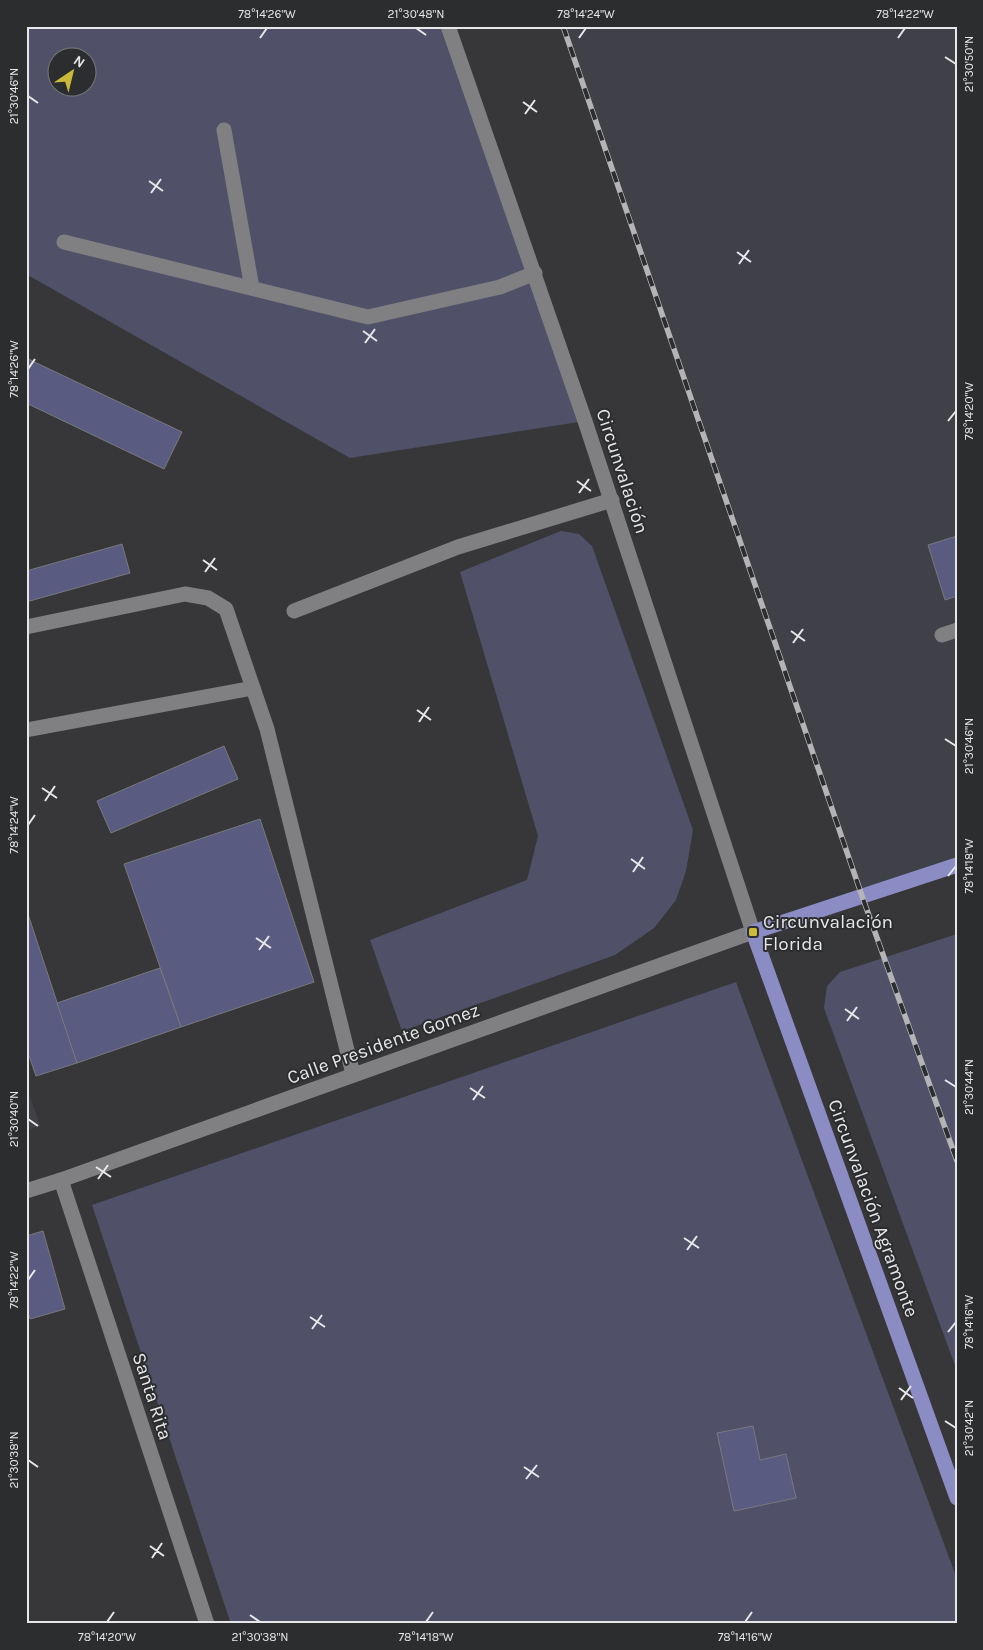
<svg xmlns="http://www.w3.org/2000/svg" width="983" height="1650" font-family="Karla,sans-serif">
<rect width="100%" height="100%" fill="#373739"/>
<g fill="#404049">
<path d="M 563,26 L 957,26 L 957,865 L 862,896 Z"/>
<path d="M 26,1084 L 40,1126 L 26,1131 Z"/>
</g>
<g fill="#505169" fill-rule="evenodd">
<path d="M 26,26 L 447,26 L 585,421 L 350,458 L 26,274 ZM 58,58 L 88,58 L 88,88 L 58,88 Z"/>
<path d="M 561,531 L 579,534 L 592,546 L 693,830 L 686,871 L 676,900 L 654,928 L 615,955 L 402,1031 L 370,940 L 527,880 L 538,836 L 460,572 Z"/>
<path d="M 957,934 L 957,1371 L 824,1008 L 827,986 L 840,972 Z"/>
<path d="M 736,982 L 957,1579 L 957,1624 L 231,1624 L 92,1205 Z"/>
</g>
<g fill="#5a5b81" stroke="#78797c">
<path d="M 26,358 L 182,432 L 164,469 L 26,403 Z"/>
<path d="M 957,536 L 957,596 L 945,600 L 928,545 Z"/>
<path d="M 122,544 L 130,573 L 26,602 L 26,571 Z"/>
<path d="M 224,746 L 238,779 L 111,833 L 97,801 Z"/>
<path d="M 260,819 L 314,982 L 181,1027 L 124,864 Z"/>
<path d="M 26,908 L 77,1063 L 36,1076 L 26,1047 Z"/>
<path d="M 160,968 L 181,1027 L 77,1063 L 57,1003 Z"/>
<path d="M 43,1231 L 65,1309 L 30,1319 L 26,1306 L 26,1236 Z"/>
<path d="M 753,1426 L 760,1460 L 786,1454 L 796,1498 L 734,1511 L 717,1433 Z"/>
</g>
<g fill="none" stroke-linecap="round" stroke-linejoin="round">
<g stroke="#808083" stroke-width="15">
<path d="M 224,130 L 252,288"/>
<path d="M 64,242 L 368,317 L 500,287 L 535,273"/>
<path d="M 294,611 L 458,547 L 612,500"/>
<path d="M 26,627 L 185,594 L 208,598 L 226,609 L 267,729 L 353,1074"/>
<path d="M 942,635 L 957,630"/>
<path d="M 26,730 L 253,688"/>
<path d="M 61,1180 L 207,1624"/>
<path d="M 26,1191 L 61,1180 L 753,932 L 585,421 L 448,26"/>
</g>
<path stroke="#8b8cc3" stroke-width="15" d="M 957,865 L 753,932 L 957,1498"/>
<g stroke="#b4b4b6" stroke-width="5.5">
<path id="rail" d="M 563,26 L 862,896 L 957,1161"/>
</g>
<use href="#rail" stroke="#2c2d2f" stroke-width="4" stroke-dasharray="11" stroke-linecap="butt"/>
</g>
<path fill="none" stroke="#e7e7e9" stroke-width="2" d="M 416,28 L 426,35M 260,38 L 267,28M 579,38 L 586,28M 898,38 L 905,28M 945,57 L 956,64M 28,96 L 38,103M 523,102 L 537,112M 525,114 L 535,100M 149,181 L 163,191M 151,193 L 161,179M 737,252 L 751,262M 739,264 L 749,250M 363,331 L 377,341M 365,343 L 375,329M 28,369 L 35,359M 948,421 L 956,411M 577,481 L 591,491M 579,493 L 589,479M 203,560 L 217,570M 205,572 L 215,558M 791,631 L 805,641M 793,643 L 803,629M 417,710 L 431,720M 419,722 L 429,707M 945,739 L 956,746M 42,788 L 57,798M 45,801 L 55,786M 28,825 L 35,815M 631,859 L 645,869M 633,872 L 643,857M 948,876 L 956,866M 256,938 L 271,948M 259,950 L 269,936M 845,1009 L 859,1019M 847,1021 L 857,1007M 945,1080 L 956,1087M 470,1088 L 485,1098M 473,1100 L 483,1086M 28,1119 L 38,1126M 96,1167 L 111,1177M 98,1179 L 108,1165M 684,1238 L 699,1248M 687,1250 L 697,1236M 28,1280 L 35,1270M 310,1317 L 325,1327M 312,1329 L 322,1315M 948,1332 L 956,1322M 899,1388 L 913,1398M 901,1400 L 911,1386M 945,1421 L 956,1428M 28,1460 L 38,1467M 524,1467 L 539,1477M 526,1479 L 537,1465M 150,1546 L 164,1556M 152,1558 L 162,1543M 250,1615 L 260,1622M 107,1622 L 114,1612M 426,1622 L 433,1612M 745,1622 L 752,1612"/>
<rect fill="#cbba39" stroke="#2c2d2f" stroke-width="2" x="748" y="927" width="10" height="10" rx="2.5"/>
<g text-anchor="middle" stroke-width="4" stroke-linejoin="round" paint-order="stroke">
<g font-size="19" fill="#e7e7e9" stroke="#2c2d2f">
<text transform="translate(623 471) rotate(72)" y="7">Circunvalación</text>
<text transform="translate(383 1043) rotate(-20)" y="7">Calle Presidente Gomez</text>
<text transform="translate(874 1208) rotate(70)" y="7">Circunvalación Agramonte</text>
<text transform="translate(153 1396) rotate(72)" y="7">Santa Rita</text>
</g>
<g font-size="19" fill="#e7e7e9" stroke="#2c2d2f" text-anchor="start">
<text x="763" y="928">Circunvalación<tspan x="763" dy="22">Florida</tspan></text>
</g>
</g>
<rect width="983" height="1650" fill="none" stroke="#2c2d2f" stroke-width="55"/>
<g transform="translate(72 72) rotate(35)"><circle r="24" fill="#2c2d2f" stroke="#777779"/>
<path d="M0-4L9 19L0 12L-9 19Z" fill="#cbba39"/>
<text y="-8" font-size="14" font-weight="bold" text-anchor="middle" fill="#e7e7e9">N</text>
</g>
<rect x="28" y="28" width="928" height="1594" fill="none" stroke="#e7e7e9" stroke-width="2"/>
<g font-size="12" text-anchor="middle" fill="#e7e7e9">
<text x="267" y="18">78°14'26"W</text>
<text x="416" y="18">21°30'48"N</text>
<text x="586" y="18">78°14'24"W</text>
<text x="905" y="18">78°14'22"W</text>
<text transform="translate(969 64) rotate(-90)" y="4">21°30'50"N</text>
<text transform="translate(14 96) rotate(-90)" y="4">21°30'46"N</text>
<text transform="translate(14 369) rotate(-90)" y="4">78°14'26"W</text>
<text transform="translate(969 411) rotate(-90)" y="4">78°14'20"W</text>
<text transform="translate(969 746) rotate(-90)" y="4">21°30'46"N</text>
<text transform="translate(14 825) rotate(-90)" y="4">78°14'24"W</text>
<text transform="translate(969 866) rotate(-90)" y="4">78°14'18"W</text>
<text transform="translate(969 1087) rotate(-90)" y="4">21°30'44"N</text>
<text transform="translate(14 1119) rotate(-90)" y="4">21°30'40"N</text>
<text transform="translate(14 1280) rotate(-90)" y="4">78°14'22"W</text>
<text transform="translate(969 1322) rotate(-90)" y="4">78°14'16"W</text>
<text transform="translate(969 1428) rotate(-90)" y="4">21°30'42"N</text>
<text transform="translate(14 1460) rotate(-90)" y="4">21°30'38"N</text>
<text x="107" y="1641">78°14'20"W</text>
<text x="260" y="1641">21°30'38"N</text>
<text x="426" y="1641">78°14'18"W</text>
<text x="745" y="1641">78°14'16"W</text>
</g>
</svg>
